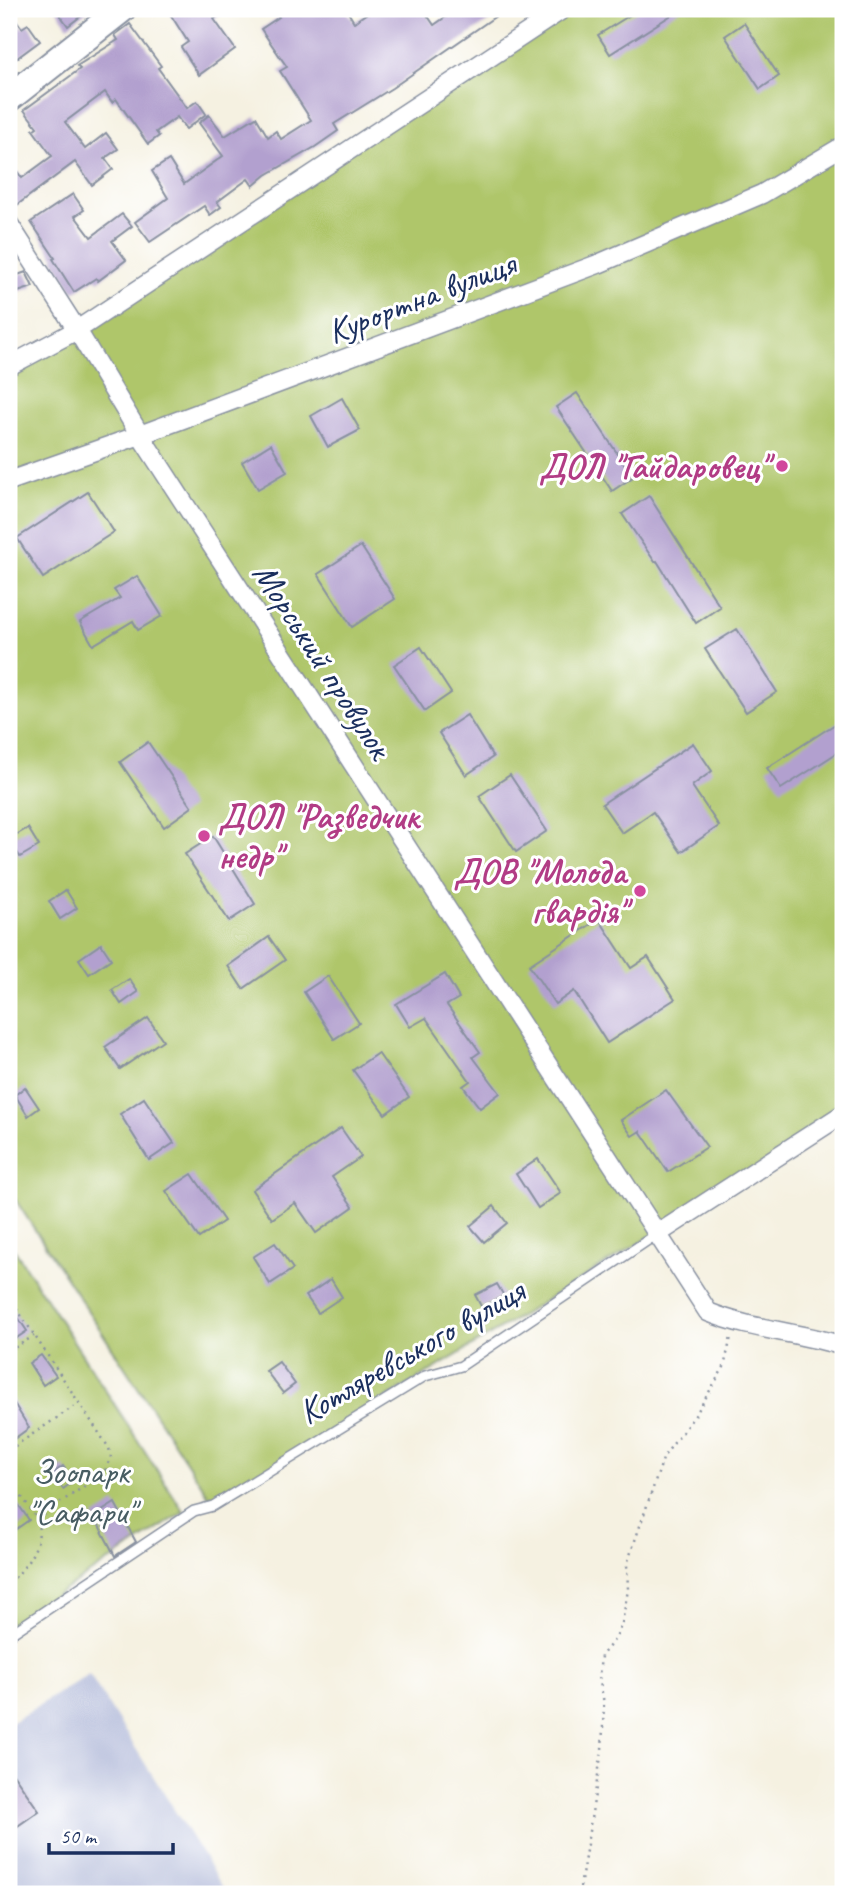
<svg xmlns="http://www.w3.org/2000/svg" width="852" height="1903" font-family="Caveat,sans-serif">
<rect width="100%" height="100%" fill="#fff"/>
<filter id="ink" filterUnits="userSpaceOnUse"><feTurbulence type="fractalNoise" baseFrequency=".0143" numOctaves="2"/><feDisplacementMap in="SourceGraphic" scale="14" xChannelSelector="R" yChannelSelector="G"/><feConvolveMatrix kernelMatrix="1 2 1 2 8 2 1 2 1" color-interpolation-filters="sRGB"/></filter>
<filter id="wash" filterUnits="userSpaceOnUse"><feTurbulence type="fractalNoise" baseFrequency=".00686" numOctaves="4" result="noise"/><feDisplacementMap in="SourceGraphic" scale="28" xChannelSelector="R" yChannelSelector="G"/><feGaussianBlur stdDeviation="1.57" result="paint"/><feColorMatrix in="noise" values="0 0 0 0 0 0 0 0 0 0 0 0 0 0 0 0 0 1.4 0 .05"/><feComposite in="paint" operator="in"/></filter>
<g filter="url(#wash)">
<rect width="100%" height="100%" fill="#f5f1e1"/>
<path fill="#bcc3de" d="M 89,1674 L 227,1894 L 9,1894 L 9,1724 Z"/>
<g fill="#afc66b" stroke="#657a64" stroke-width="2">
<path d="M 566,9 L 843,9 L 843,1114 L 656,1233 L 214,1504 L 9,1190 L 9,368 Z"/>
<path d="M 10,1243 L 184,1512 L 9,1626 L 9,1244 Z"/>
</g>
<g id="blocks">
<g fill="#b2a0cf">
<path d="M 56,9 L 90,9 L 68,26 Z"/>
<path d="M 167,9 L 227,9 L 214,19 L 235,49 L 199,75 L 181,47 L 188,42 Z"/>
<path d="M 273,9 L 346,9 L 354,22 L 373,9 L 423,9 L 434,25 L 457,9 L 506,9 L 392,88 L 334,124 L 338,131 L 315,147 L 266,175 L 253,186 L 248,179 L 217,202 L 221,207 L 210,215 L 204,206 L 150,242 L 135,222 L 168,198 L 152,171 L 169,160 L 184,184 L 223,156 L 199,123 L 209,115 L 225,136 L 256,117 L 268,137 L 276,131 L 281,139 L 311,120 L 280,71 L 287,67 L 261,29 L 279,17 Z"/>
<path d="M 640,9 L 681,9 L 610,54 L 598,35 Z"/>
<path d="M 9,10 L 22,28 L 28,24 L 40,41 L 9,64 Z"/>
<path d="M 744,23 L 779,76 L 760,89 L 725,36 Z"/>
<path d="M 130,24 L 161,66 L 158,68 L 187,108 L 197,101 L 206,114 L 186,129 L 177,117 L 156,132 L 159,136 L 148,144 L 116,99 L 112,102 L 105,92 L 65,122 L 85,149 L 106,133 L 118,149 L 105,158 L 113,169 L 92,185 L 75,162 L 17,205 L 9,194 L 9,160 L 22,178 L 52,156 L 33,130 L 37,127 L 24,110 L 80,69 L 77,66 L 118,40 L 115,35 Z"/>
<path d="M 73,194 L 84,210 L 75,216 L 91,237 L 122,214 L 132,226 L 112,241 L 126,260 L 98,281 L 96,278 L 74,292 L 53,259 L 55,258 L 31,222 Z"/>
<path d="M 26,272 L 33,287 L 9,295 L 9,278 Z"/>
<path d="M 577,393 L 633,477 L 612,491 L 556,407 Z"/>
<path d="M 342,398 L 360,430 L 328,447 L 311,416 Z"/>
<path d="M 271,444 L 287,472 L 258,489 L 242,462 Z"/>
<path d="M 88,492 L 114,532 L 43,578 L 17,538 Z"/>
<path d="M 649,496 L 720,607 L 696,623 L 657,561 L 655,562 L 622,514 Z"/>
<path d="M 361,546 L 395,599 L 352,627 L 318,574 Z"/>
<path d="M 137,576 L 162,616 L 138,630 L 133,621 L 93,645 L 80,622 L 120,598 L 114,590 Z"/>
<path d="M 737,629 L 777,692 L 746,712 L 705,649 Z"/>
<path d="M 421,647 L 451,693 L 425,711 L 394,665 Z"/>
<path d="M 467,715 L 493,757 L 466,775 L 439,733 Z"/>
<path d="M 843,719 L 843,749 L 781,789 L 767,768 Z"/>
<path d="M 148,742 L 192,807 L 164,827 L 120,762 Z"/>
<path d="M 693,743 L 712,771 L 692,786 L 719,826 L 681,852 L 653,812 L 622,833 L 602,804 Z"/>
<path d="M 510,775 L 547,831 L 516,852 L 479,796 Z"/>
<path d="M 28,828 L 39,846 L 20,857 L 9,839 Z"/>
<path d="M 213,836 L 255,904 L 229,921 L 185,854 Z"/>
<path d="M 66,890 L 77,908 L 60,919 L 49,901 Z"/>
<path d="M 599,919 L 631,968 L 648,957 L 675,999 L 607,1043 L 574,991 L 555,1004 L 529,965 Z"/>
<path d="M 269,937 L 285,960 L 243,989 L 228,966 Z"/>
<path d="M 101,944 L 111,959 L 89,974 L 79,959 Z"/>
<path d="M 445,974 L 459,998 L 447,1005 L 480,1052 L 473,1057 L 500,1093 L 480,1108 L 463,1086 L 470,1081 L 426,1018 L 410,1027 L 396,1004 Z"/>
<path d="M 328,976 L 359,1023 L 334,1039 L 304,992 Z"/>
<path d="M 129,979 L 138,992 L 121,1004 L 112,990 Z"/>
<path d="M 148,1018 L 163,1040 L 120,1069 L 105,1047 Z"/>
<path d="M 378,1053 L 409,1097 L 385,1114 L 353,1070 Z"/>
<path d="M 25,1087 L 39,1108 L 28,1116 L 15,1095 Z"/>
<path d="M 666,1090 L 707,1147 L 668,1172 L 640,1131 L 632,1136 L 621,1120 Z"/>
<path d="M 144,1098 L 174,1143 L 149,1160 L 120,1114 Z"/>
<path d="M 341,1128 L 361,1157 L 332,1177 L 353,1207 L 316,1233 L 295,1203 L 272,1219 L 252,1190 Z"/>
<path d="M 538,1159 L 561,1193 L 538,1208 L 516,1174 Z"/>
<path d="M 192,1174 L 224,1221 L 199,1238 L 166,1191 Z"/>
<path d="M 494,1206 L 507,1223 L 484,1242 L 470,1226 Z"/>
<path d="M 275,1243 L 293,1269 L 270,1284 L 253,1257 Z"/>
<path d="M 331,1279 L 342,1297 L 318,1313 L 306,1296 Z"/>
<path d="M 497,1284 L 504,1296 L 482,1308 L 475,1295 Z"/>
<path d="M 9,1304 L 27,1331 L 15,1339 L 9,1330 Z"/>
<path d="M 41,1355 L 56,1376 L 43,1385 L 29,1363 Z"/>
<path d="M 279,1362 L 295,1384 L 283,1393 L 266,1371 Z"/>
<path d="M 9,1395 L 29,1428 L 14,1439 L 9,1431 Z"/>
<path d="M 63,1466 L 74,1481 L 63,1489 L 52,1474 Z"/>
<path d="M 9,1491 L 29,1520 L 9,1534 Z"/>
<path d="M 115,1503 L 136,1542 L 115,1556 L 94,1516 Z"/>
<path d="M 9,1768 L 39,1811 L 9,1832 Z"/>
</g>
</g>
</g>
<g filter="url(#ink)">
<use href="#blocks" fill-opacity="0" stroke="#8890a0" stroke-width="2"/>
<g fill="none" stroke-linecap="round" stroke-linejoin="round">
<g stroke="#8890a0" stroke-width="12">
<path id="lane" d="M 9,1635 L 194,1511 L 213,1506 L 425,1376 L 461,1366 L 657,1234"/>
</g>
<g stroke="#8890a0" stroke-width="21">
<g id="street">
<path d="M 9,224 L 77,330 L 140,435 L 708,1312 C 751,1330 799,1332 843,1346"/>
<path d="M 9,366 L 77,330 L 563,9"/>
<path d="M 9,481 L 140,435 L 598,264 L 762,194 L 843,146"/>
<path d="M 659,1233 L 843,1114"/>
</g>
</g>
<g stroke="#8890a0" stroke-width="30">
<path id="secondary" d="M 9,98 L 122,9"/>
</g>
<g stroke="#8890a0" stroke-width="2.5" stroke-dasharray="2 5" stroke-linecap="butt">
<path d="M 9,1297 L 109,1448 L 111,1457 L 104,1473 L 58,1504 L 37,1521"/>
<path d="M 9,1351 L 34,1336"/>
<path d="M 9,1450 L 79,1403"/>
<path d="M 9,1480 C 16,1491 33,1509 37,1521 C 45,1543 24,1570 9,1583"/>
<path d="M 579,1894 L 602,1750 L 604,1703 L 599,1677 L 601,1656 L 616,1638 L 622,1623 L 628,1590 L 627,1564 L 664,1456 L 696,1414 L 724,1367 L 731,1337"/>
</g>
<use href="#lane" stroke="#fff" stroke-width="9"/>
<use href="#street" stroke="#fff" stroke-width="18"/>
<use href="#secondary" stroke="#fff" stroke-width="26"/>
</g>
</g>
<g fill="#d1479c" stroke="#fff" stroke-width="2.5">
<circle cx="782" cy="466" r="7"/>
<circle cx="204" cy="836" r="7"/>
<circle cx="640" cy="891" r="7"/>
</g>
<g text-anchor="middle" stroke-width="6" stroke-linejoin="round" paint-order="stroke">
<g font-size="35" fill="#1b2f5e" stroke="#fff">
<text transform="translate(421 297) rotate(-21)" y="12">Курортна вулиця</text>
<text transform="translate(323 660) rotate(57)" y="12">Морський провулок</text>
<text transform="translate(411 1351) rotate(-30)" y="12">Котляревського вулиця</text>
</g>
<g font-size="35" font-weight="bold" fill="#b23c85" stroke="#fff" text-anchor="end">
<text x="768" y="478">ДОЛ "Гайдаровец"</text>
<text x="218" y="828" text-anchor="start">ДОЛ "Разведчик<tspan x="218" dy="40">недр"</tspan></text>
<text x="626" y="883">ДОВ "Молода<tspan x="626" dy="40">гвардія"</tspan></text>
</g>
<g font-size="35" fill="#475c62" stroke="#fff">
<text x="81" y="1483">Зоопарк<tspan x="81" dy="40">"Сафари"</tspan></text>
</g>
</g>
<rect width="852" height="1903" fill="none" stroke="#fff" stroke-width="35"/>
<path d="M49 1843v10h124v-10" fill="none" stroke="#1b2f5e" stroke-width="3.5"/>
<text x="60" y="1843" font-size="21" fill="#1b2f5e" stroke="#ffffff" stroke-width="5" paint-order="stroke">50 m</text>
</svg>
